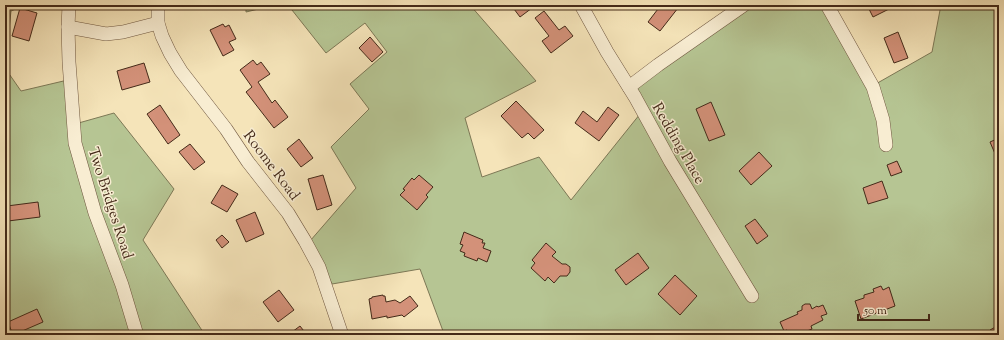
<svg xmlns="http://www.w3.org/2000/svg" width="1004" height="340" font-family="'Sorts Mill Goudy',serif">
<rect width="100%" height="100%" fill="#f5e4b9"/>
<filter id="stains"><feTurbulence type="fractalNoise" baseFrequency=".005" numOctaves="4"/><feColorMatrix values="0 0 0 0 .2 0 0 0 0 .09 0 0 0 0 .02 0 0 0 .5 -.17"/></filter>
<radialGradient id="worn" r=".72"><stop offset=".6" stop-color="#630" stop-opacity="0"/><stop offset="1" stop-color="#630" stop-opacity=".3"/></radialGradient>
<g fill="#b6c593" stroke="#7d7856">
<path d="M 5,5 L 25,5 L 11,11 L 5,68 L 21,91 L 72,79 L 75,124 L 114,113 L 174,189 L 143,240 L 205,335 L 5,335 Z"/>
<path d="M 246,5 L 275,5 L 246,12 Z"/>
<path d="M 288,5 L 470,5 L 536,81 L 465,118 L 482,177 L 539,157 L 571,200 L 644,109 L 631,85 L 742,5 L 827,5 L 874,85 L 932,52 L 941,5 L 999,5 L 999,335 L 486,335 L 483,331 L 443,331 L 420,269 L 332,284 L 310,241 L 356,188 L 331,147 L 369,109 L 350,84 L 387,52 L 365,23 L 326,53 Z"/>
</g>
<g fill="#d39179" stroke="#442a19">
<path d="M 511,5 L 536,5 L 520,17 Z"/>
<path d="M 661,5 L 674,5 L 678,8 L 660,31 L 648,22 Z"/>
<path d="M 867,5 L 897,5 L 873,17 Z"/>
<path d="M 20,8 L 37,13 L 29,41 L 12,36 Z"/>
<path d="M 544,11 L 559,30 L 565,26 L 573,36 L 551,53 L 542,41 L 549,36 L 535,18 Z"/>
<path d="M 223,24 L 225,27 L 229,25 L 236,39 L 229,42 L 234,50 L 223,56 L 210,30 Z"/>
<path d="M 898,32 L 908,58 L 894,63 L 884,38 Z"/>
<path d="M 370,37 L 383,52 L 372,62 L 359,48 Z"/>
<path d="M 253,60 L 257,65 L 261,62 L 270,74 L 258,82 L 272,103 L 275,100 L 288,117 L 274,128 L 246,92 L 252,87 L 240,70 Z"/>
<path d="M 144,63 L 150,82 L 122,90 L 117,71 Z"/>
<path d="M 516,101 L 544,130 L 534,139 L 528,133 L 522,138 L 501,116 Z"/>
<path d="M 711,102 L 725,135 L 709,141 L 696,109 Z"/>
<path d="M 160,105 L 180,135 L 168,144 L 147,114 Z"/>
<path d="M 608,107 L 619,115 L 599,141 L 575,123 L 583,111 L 597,122 Z"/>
<path d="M 999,138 L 999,163 L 990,142 Z"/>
<path d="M 299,139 L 313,158 L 301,167 L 287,149 Z"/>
<path d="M 190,144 L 205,162 L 194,170 L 179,152 Z"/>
<path d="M 759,152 L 772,166 L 751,185 L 739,171 Z"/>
<path d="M 897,161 L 902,172 L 891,176 L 887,165 Z"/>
<path d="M 323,175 L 332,205 L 317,210 L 308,179 Z"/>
<path d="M 419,175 L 433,187 L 426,195 L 428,197 L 417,210 L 400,195 L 405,190 L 403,189 L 412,178 L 414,180 Z"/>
<path d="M 882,181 L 888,198 L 868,204 L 863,188 Z"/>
<path d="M 222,185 L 238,194 L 227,212 L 211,203 Z"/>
<path d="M 38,202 L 40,217 L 8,221 L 7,206 Z"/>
<path d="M 255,212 L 264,234 L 246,242 L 236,220 Z"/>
<path d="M 755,219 L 768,236 L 757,244 L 745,226 Z"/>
<path d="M 464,232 L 483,240 L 482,243 L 485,243 L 483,248 L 491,251 L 487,262 L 478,258 L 477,261 L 464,256 L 465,253 L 460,251 L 463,245 L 460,244 Z"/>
<path d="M 222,235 L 229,242 L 222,248 L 216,240 Z"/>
<path d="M 546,243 L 556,252 L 552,256 L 562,264 L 566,264 L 570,267 L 570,272 L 567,276 L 560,276 L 554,283 L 548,277 L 545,281 L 531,268 L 535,263 L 532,260 Z"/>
<path d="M 638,253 L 649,268 L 626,285 L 615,270 Z"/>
<path d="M 675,275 L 697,296 L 680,315 L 658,294 Z"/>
<path d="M 881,286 L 883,290 L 889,287 L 895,306 L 861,319 L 855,301 L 864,298 L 864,295 L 874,292 L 873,289 Z"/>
<path d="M 279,290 L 294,310 L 278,322 L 263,302 Z"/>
<path d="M 383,295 L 383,296 L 385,296 L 386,302 L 395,300 L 400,303 L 410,296 L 418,306 L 404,317 L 402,315 L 387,318 L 387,316 L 372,319 L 369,299 L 372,298 L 372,297 Z"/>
<path d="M 805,304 L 810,304 L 812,309 L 817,306 L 818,307 L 823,305 L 827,314 L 821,316 L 823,320 L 811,326 L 812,329 L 797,335 L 789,335 L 787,330 L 784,331 L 780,322 L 798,314 L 797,312 L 802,310 L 802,306 Z"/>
<path d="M 37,309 L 43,322 L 13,335 L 8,322 Z"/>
<path d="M 999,325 L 999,335 L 993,335 L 990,330 Z"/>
<path d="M 300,326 L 307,335 L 288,335 Z"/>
</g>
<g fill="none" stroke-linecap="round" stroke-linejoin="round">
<g stroke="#705841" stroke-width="14">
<g id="minor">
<path d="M 69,5 L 68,27 L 69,62 L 75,143 L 95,213 L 122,285 L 137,335"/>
<path d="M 158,5 L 158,23 L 162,36 L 170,53 L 181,71 L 226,129 L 248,162 L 288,213 L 305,241 L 319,267 L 342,335"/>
<path d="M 581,5 L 607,52 L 635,97 L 670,161 L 752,296"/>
<path d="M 827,5 L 873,87 L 883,120 L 886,145"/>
<path d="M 68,27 L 106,34 L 123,32 L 158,23"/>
<path d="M 629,87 L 658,65 L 744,5"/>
</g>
</g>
<use href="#minor" stroke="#f8edd2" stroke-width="13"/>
</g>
<g text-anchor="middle" stroke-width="3" stroke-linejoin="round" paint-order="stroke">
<g font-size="15" fill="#442a19" stroke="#f8edd2">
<text transform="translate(679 143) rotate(60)" y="5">Redding Place</text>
<text transform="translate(272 165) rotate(53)" y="5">Roome Road</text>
<text transform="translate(111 203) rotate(72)" y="5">Two Bridges Road</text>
</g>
</g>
<rect width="1004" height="340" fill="none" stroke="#f5e4b9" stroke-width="20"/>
<rect x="6" y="6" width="992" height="328" fill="none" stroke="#442a19" stroke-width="2"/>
<rect x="10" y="10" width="984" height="320" fill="none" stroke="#442a19"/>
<path d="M858 314v6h71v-6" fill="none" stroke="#442a19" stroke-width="2"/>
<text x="864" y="314" font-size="12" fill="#442a19" stroke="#f8edd2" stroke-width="3" paint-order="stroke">50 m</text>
<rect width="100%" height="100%" filter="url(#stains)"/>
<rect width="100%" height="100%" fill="url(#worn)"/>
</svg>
